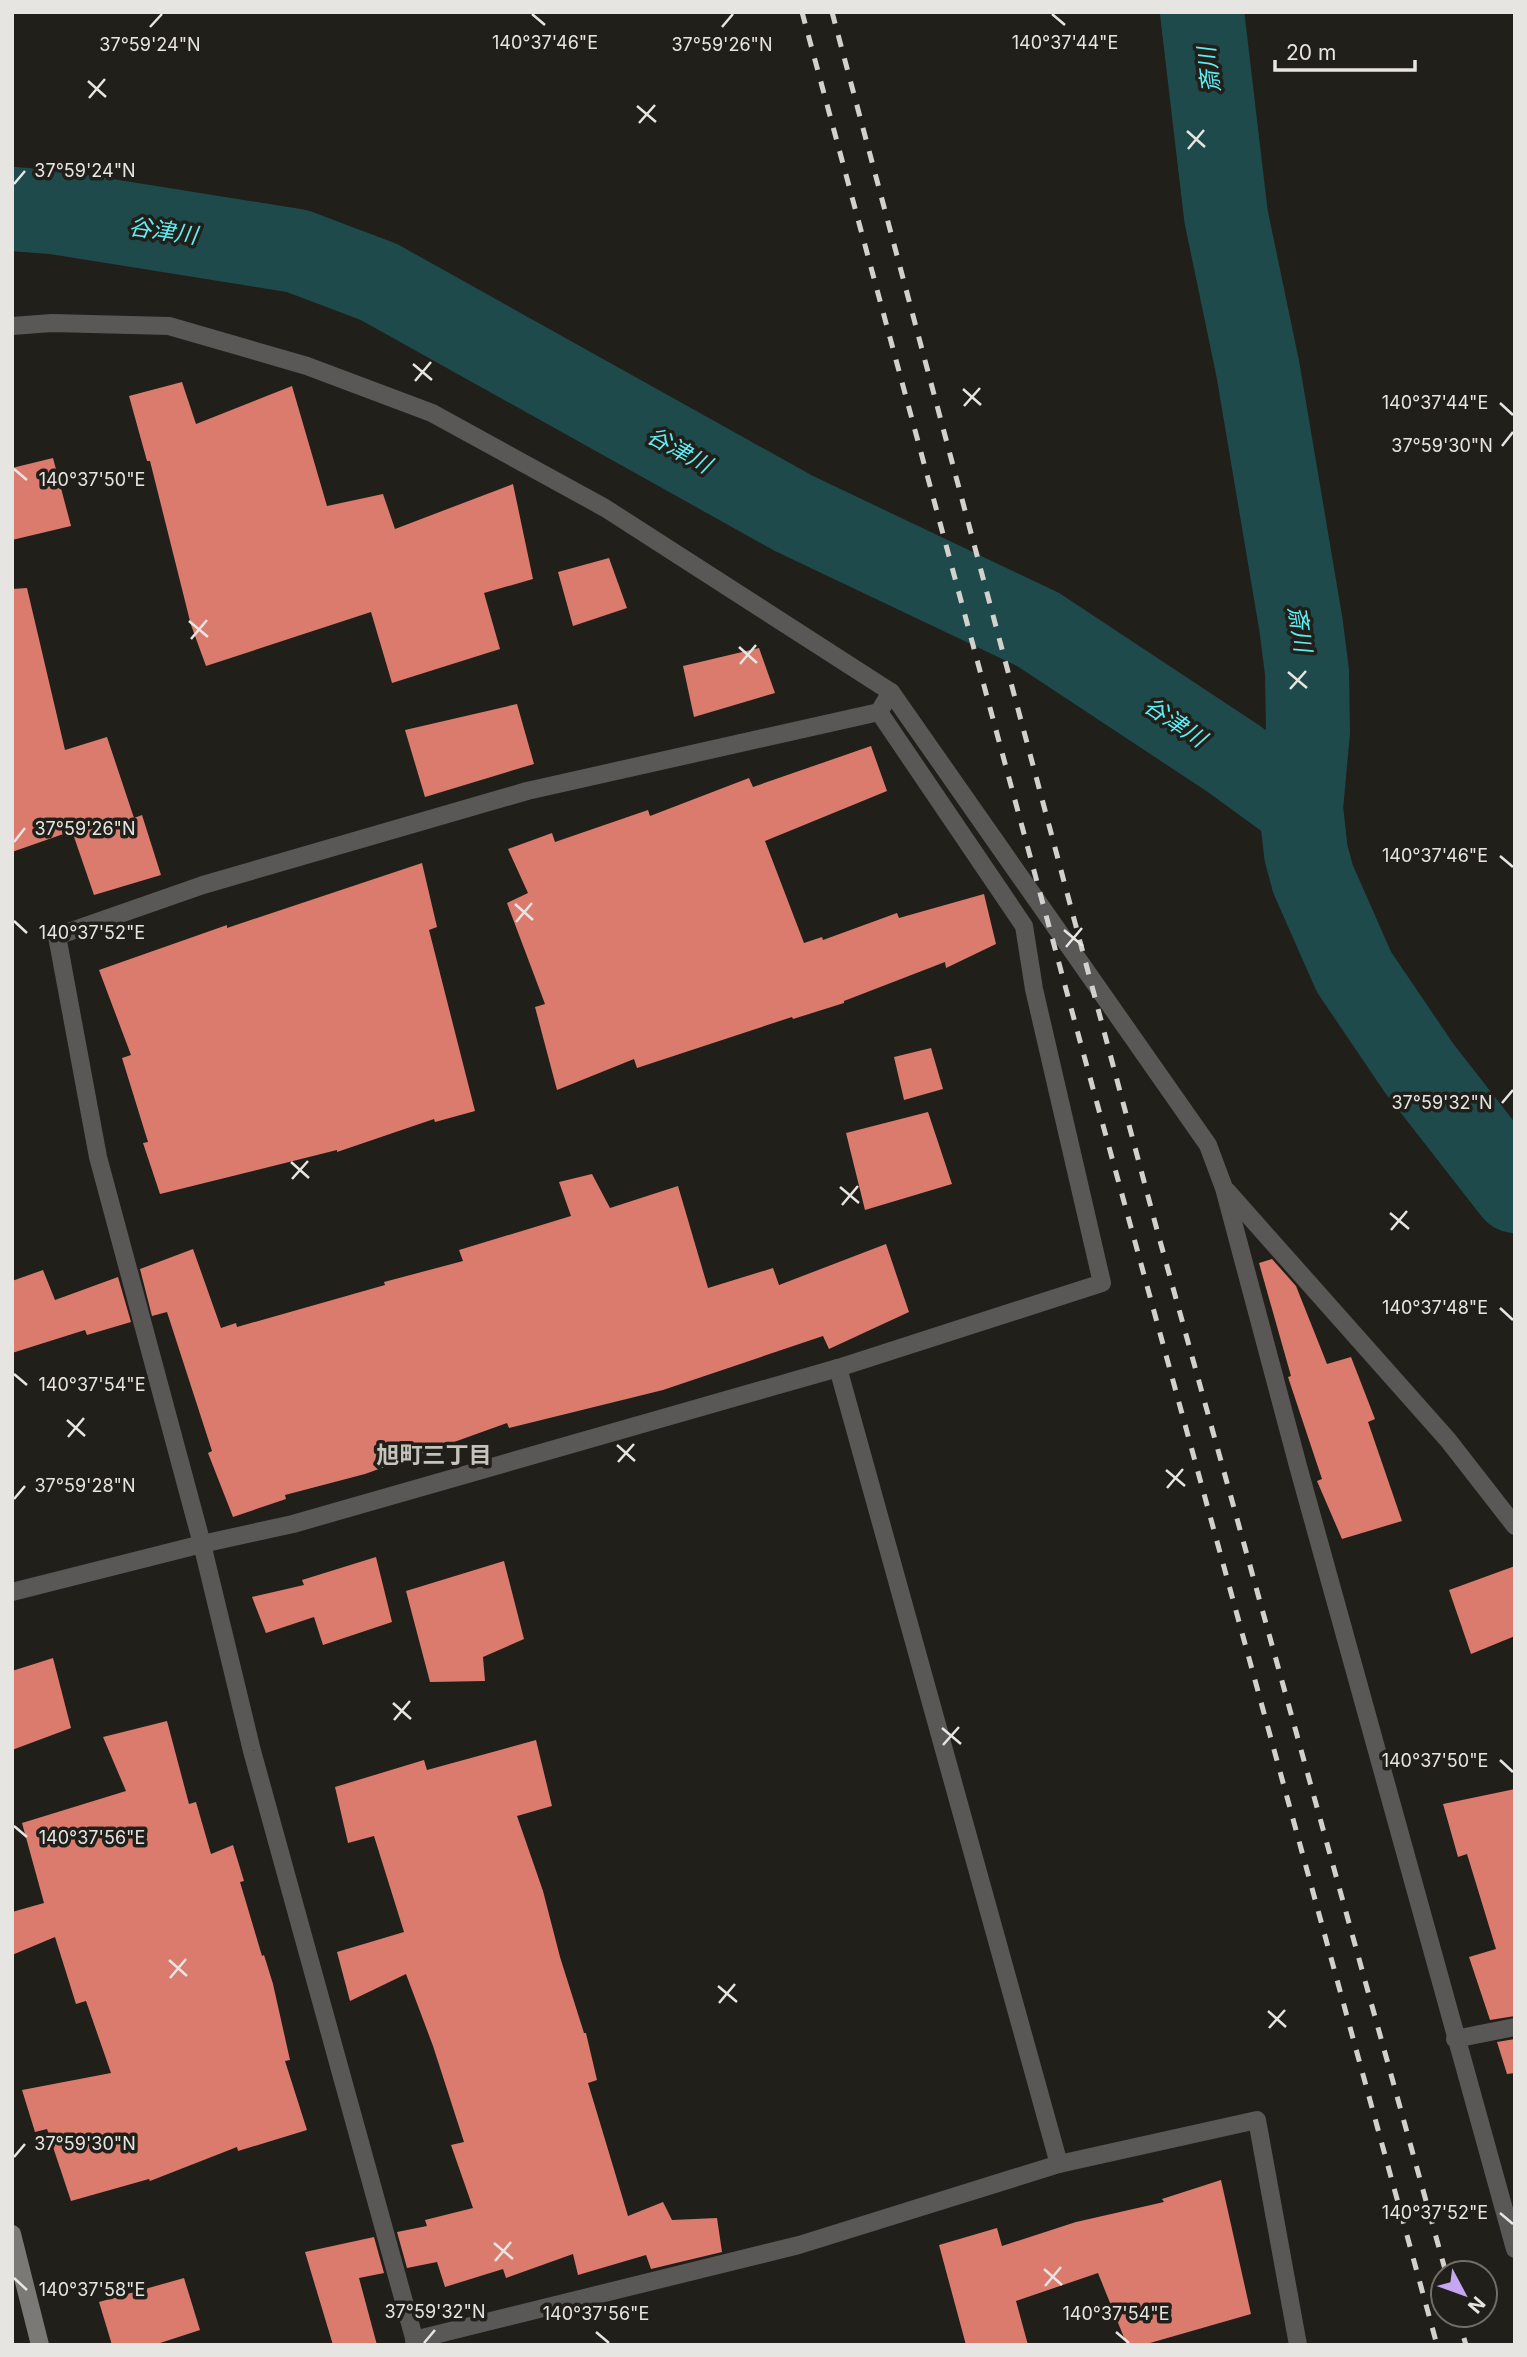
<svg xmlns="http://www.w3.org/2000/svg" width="1527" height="2357" font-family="Inter,'Noto Sans JP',sans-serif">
<rect width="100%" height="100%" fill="#211f1a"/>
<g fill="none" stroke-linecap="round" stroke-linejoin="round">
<g stroke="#1e4a4c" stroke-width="84">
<path d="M 1202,12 L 1226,216 L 1258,370 L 1301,625 L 1307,672 L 1308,731 L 1301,808 L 1306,853 L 1313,879 L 1354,972 L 1419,1068 L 1515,1191"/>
<path d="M 12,209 L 53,212 L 297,251 L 379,282 L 793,513 L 1039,630 L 1234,759 L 1301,808"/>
</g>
</g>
<g fill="#db7b6d">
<path d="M 182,382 L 196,424 L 292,386 L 327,506 L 383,494 L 395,529 L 513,484 L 533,579 L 484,593 L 500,649 L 392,683 L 371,612 L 206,666 L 191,625 L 150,461 L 147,461 L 129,396 Z"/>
<path d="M 53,458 L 71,526 L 12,540 L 12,468 Z"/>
<path d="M 609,558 L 627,608 L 573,626 L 558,572 Z"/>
<path d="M 27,588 L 65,750 L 107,737 L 134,818 L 142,815 L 161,875 L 94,895 L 72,831 L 12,852 L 12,589 Z"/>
<path d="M 759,648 L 775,693 L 694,717 L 683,666 Z"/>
<path d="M 517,704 L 534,764 L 425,797 L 405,730 Z"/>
<path d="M 871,746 L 887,791 L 765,841 L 804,943 L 822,937 L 823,940 L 897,913 L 899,918 L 984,894 L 996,944 L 946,968 L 945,962 L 844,1001 L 844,1003 L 793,1019 L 792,1017 L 637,1068 L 634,1059 L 557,1090 L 535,1007 L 545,1004 L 507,903 L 528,893 L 508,849 L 552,833 L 555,842 L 648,810 L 650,816 L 749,778 L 753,787 Z"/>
<path d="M 422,863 L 437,927 L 429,930 L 475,1111 L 435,1122 L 434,1119 L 337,1152 L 337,1150 L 160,1194 L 143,1143 L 148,1142 L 122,1058 L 131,1055 L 99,970 L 227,925 L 227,928 Z"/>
<path d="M 931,1048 L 943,1089 L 904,1100 L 894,1057 Z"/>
<path d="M 928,1112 L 952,1184 L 865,1210 L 846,1133 Z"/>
<path d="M 592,1174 L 610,1208 L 678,1186 L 708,1288 L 773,1268 L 779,1285 L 886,1244 L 909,1312 L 829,1349 L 823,1336 L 663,1390 L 509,1428 L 507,1423 L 365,1474 L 285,1495 L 286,1499 L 233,1517 L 208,1453 L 212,1451 L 167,1312 L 152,1316 L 140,1269 L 193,1249 L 221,1328 L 236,1323 L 237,1327 L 385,1285 L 384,1282 L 463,1261 L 459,1250 L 571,1216 L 559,1182 Z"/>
<path d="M 1272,1259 L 1296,1286 L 1327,1364 L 1351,1357 L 1375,1419 L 1368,1422 L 1402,1521 L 1342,1539 L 1317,1481 L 1322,1479 L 1288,1377 L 1291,1376 L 1259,1263 Z"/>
<path d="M 43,1270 L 55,1300 L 118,1277 L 131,1322 L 87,1335 L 85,1330 L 12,1353 L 12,1281 Z"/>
<path d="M 376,1557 L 392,1622 L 323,1645 L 314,1617 L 266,1633 L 252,1597 L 304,1585 L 302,1580 Z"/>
<path d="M 504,1561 L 524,1639 L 483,1657 L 485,1681 L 430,1682 L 406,1591 Z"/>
<path d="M 1515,1566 L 1515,1636 L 1471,1654 L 1449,1590 Z"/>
<path d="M 53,1658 L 71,1728 L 12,1750 L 12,1671 Z"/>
<path d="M 167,1721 L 189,1804 L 196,1802 L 211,1854 L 233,1845 L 244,1881 L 240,1882 L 262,1956 L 264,1955 L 273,1984 L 290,2060 L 285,2061 L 307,2130 L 238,2151 L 237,2147 L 150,2181 L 149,2179 L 71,2201 L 47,2129 L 35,2132 L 22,2090 L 111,2073 L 86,2001 L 76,2004 L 55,1937 L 12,1955 L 12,1912 L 44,1903 L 22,1823 L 126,1791 L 103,1737 Z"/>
<path d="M 536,1740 L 552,1806 L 517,1816 L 543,1891 L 560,1957 L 584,2033 L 586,2033 L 597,2080 L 588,2083 L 628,2216 L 663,2202 L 672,2220 L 717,2218 L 722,2252 L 651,2269 L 646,2255 L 578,2275 L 573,2254 L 506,2278 L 503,2269 L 445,2287 L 437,2262 L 407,2268 L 397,2232 L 427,2226 L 425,2220 L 473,2208 L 451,2145 L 464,2142 L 433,2046 L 406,1974 L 350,2001 L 337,1952 L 404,1932 L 374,1836 L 348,1843 L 335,1787 L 424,1760 L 427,1770 Z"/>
<path d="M 1515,1789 L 1515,2016 L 1490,2020 L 1469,1957 L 1496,1949 L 1467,1854 L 1458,1857 L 1443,1804 Z"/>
<path d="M 1515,2039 L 1515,2073 L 1507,2074 L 1497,2042 Z"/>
<path d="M 1221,2180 L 1251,2314 L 1143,2345 L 1127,2345 L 1098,2273 L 1016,2301 L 1028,2345 L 966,2345 L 939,2245 L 997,2228 L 1002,2246 L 1076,2222 L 1164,2202 L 1162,2199 Z"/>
<path d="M 374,2237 L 384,2273 L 359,2278 L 377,2345 L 333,2345 L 305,2252 Z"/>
<path d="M 184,2278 L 200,2330 L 154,2345 L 112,2345 L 99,2302 Z"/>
</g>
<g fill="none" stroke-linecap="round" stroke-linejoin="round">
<g stroke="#5a5856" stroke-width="18">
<path d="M 12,326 L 52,323 L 169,326 L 307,366 L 432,413 L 605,508 L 891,692 L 1208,1145 L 1224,1188 L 1298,1466 L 1515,2249"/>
<path d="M 1227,1191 L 1448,1440 L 1515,1526"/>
<path d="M 838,1368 L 1059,2164"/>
<path d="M 12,1592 L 202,1544 L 293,1524 L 838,1368 L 1102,1283 L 1034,989 L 1024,926 L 879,712"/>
<path d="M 1455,2039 L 1515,2027"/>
<path d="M 414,2340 L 799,2245 L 1059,2164 L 1257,2120 L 1298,2345"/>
<path d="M 416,2345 L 252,1751 L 202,1544 L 98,1157 L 57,936 L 203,885 L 527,791 L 879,712 L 891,692"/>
</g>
<path stroke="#7b7975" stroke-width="18" d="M 12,2234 L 40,2345"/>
<g stroke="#d3d1ce" stroke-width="5" stroke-dasharray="12 12" stroke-linecap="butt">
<path d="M 802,12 L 1080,1041 L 1437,2345"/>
<path d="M 832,12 L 1157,1230 L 1446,2273"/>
<path d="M 1457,2315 L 1466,2345"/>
</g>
</g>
<path fill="none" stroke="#e7e5e2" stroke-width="2.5" d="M 532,14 L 545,25M 1052,14 L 1065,25M 150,27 L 162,14M 722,27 L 733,14M 88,81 L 106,97M 89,98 L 105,79M 637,106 L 656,122M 639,123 L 655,105M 1187,131 L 1205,147M 1188,149 L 1204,130M 14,184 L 25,171M 413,364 L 432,380M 415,381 L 431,362M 963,389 L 981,405M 1500,403 L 1513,415M 964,406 L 980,388M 1502,446 L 1513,432M 14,469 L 27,480M 189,621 L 208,637M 191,639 L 207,620M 739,647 L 757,663M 740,664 L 756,645M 1288,672 L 1307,688M 1290,689 L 1306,671M 14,842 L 25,828M 1500,856 L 1513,867M 515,904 L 533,920M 14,921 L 27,933M 516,922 L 532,903M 1064,930 L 1083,946M 1066,947 L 1082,928M 1502,1103 L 1513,1090M 291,1162 L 309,1178M 292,1179 L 308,1161M 840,1187 L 859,1203M 842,1205 L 858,1186M 1390,1213 L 1409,1229M 1391,1230 L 1407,1211M 1500,1308 L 1513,1320M 14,1374 L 27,1385M 67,1420 L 85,1436M 68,1437 L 84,1418M 617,1445 L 635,1461M 618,1462 L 634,1444M 1166,1470 L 1185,1486M 1167,1488 L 1183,1469M 14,1499 L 25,1486M 393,1703 L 411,1719M 394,1720 L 410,1701M 942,1728 L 961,1744M 943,1745 L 959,1727M 1500,1760 L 1513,1772M 14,1826 L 27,1837M 169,1960 L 187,1976M 170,1978 L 186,1959M 718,1986 L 737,2002M 719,2003 L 735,1984M 1268,2011 L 1286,2027M 1269,2028 L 1285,2010M 14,2157 L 25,2144M 1500,2213 L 1513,2224M 494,2243 L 513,2259M 495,2261 L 511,2242M 1044,2269 L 1062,2285M 14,2278 L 27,2290M 1045,2286 L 1061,2267M 596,2332 L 609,2343M 1116,2332 L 1129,2343M 424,2343 L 435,2330"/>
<g text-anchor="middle" stroke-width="7" stroke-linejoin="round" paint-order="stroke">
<g font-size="23" font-style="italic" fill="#5eedf3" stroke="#211f1a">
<text transform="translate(1209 70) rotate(-97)" y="8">斎川</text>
<text transform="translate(163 231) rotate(8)" y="8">谷津川</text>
<text transform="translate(679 450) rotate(29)" y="8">谷津川</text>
<text transform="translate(1300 629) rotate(81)" y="8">斎川</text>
<text transform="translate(1175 722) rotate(34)" y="8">谷津川</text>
</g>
<g font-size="23" font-weight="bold" fill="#c6c3bd" stroke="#211f1a">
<text x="434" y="1463">旭町三丁目</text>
</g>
</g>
<g font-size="18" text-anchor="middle" fill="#e7e5e2" stroke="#211f1a" stroke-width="7" stroke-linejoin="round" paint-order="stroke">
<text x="545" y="49">140°37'46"E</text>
<text x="1065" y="49">140°37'44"E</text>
<text x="150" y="51">37°59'24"N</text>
<text x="722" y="51">37°59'26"N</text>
<text x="85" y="177">37°59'24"N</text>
<text x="1435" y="409">140°37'44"E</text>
<text x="1442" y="452">37°59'30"N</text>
<text x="92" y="486">140°37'50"E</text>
<text x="85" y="835">37°59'26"N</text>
<text x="1435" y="862">140°37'46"E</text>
<text x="92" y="939">140°37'52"E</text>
<text x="1442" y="1109">37°59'32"N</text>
<text x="1435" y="1314">140°37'48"E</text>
<text x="92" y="1391">140°37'54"E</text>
<text x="85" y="1492">37°59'28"N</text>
<text x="1435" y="1767">140°37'50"E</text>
<text x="92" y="1844">140°37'56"E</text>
<text x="85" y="2150">37°59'30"N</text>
<text x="1435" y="2219">140°37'52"E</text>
<text x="92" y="2296">140°37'58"E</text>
<text x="435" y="2318">37°59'32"N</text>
<text x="596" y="2320">140°37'56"E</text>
<text x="1116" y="2320">140°37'54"E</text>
</g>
<rect width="1527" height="2357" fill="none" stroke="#e7e5e2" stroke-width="28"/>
<g transform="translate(1464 2294) rotate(131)"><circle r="33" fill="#211f1a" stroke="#706e6a" stroke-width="2"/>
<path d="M0-5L12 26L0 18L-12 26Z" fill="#c5a7f1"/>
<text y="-10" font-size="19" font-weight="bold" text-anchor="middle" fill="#e7e5e2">N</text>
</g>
<path d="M1275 60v10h140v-10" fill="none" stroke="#e7e5e2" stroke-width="3.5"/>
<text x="1286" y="60" font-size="21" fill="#e7e5e2" stroke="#211f1a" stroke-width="5" paint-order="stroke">20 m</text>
</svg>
